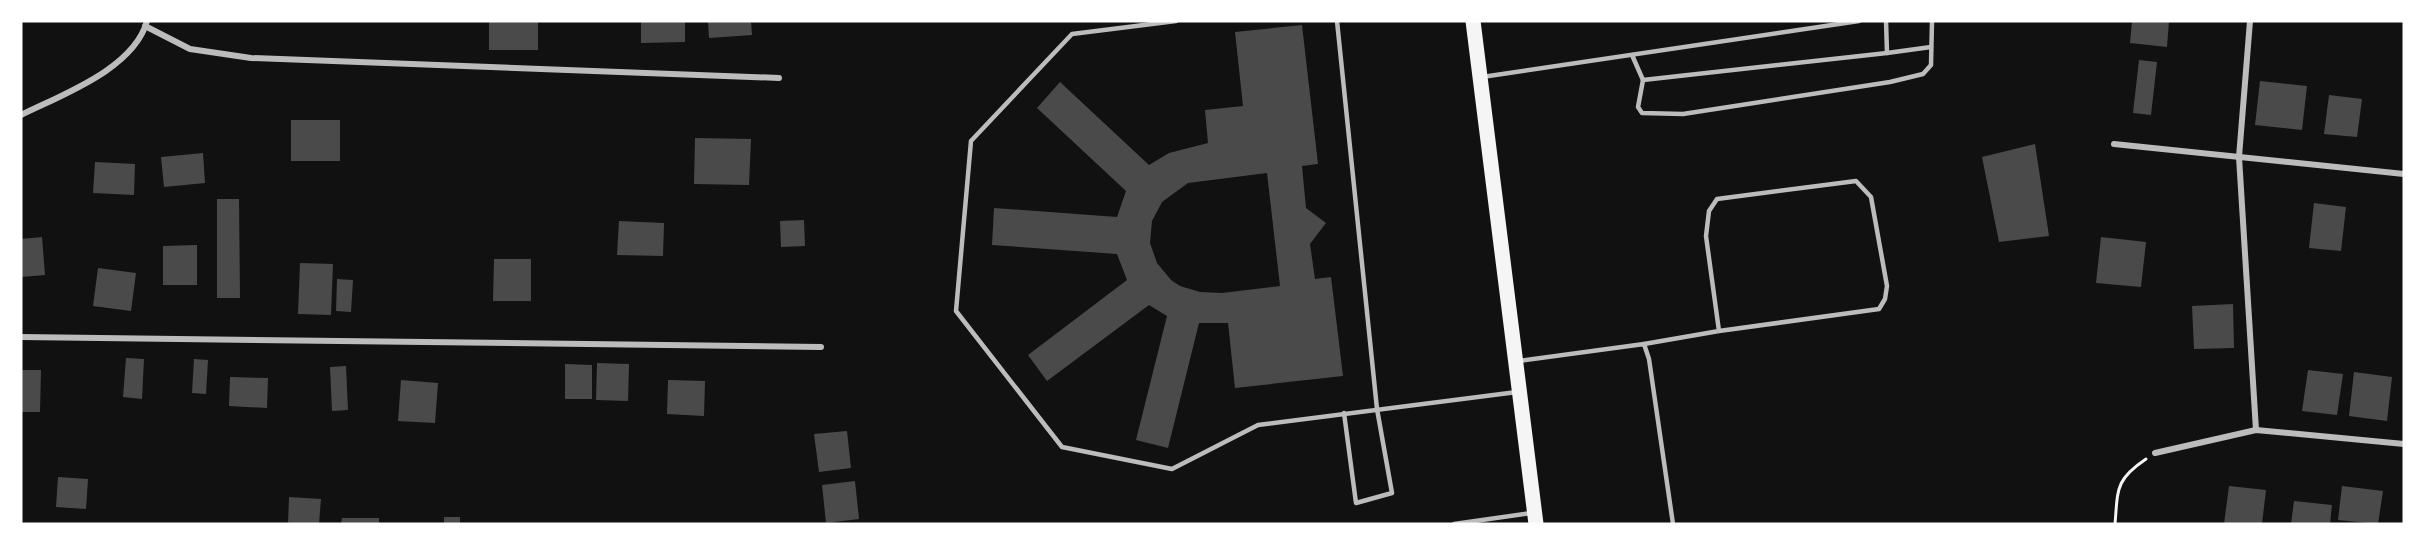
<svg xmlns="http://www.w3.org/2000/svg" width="2425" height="545" font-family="'Noto Serif',serif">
<rect width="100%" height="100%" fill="#111"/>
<g fill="#4a4a4a" fill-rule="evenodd">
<rect x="489" y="21" width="49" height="29"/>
<path d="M 641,21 L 685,21 L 685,42 L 641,43 Z"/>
<path d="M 708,21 L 751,21 L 752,35 L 709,38 Z"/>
<path d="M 2132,21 L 2169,21 L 2167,47 L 2130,43 Z"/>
<path d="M 1302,25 L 1318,164 L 1302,166 L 1306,208 L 1326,223 L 1310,244 L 1315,279 L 1331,277 L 1343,376 L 1235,388 L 1228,323 L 1199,323 L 1168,448 L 1136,440 L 1167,316 L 1149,305 L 1047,381 L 1028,355 L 1127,280 L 1117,254 L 992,245 L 994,208 L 1117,217 L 1126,191 L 1037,108 L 1060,82 L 1149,165 L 1169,153 L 1208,143 L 1205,110 L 1243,106 L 1235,32 ZM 1267,173 L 1280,286 L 1222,293 L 1200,292 L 1180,286 L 1171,280 L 1157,263 L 1150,243 L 1152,221 L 1162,202 L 1188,183 Z"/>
<path d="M 2139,60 L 2157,62 L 2151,115 L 2133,113 Z"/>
<path d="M 2260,81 L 2307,86 L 2302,130 L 2255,125 Z"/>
<path d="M 2329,95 L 2362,99 L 2357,137 L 2324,134 Z"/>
<rect x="291" y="120" width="49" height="41"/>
<path d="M 695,138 L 751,139 L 749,185 L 694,184 Z"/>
<path d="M 2035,144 L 2049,236 L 1999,242 L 1982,157 Z"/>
<path d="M 203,153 L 205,183 L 164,187 L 161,157 Z"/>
<path d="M 95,162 L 135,164 L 134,195 L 93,193 Z"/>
<path d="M 217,199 L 239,199 L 240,298 L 217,298 Z"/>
<path d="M 2314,203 L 2346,207 L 2341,251 L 2309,248 Z"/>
<path d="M 804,220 L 805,246 L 781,247 L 780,221 Z"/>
<path d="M 619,221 L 664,223 L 663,256 L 617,255 Z"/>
<path d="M 42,237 L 45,275 L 21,277 L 21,239 Z"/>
<path d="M 2101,237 L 2146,242 L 2141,287 L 2096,283 Z"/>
<path d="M 197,245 L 197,285 L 163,285 L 163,246 Z"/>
<path d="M 494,259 L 531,259 L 531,301 L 493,301 Z"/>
<path d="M 300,263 L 333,264 L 331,315 L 298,314 Z"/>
<path d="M 98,268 L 136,273 L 131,311 L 93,306 Z"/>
<path d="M 337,279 L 353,280 L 351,312 L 336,311 Z"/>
<path d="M 2233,304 L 2234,348 L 2194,349 L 2192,306 Z"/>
<path d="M 126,358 L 144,359 L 142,399 L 123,397 Z"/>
<path d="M 194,359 L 208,360 L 206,394 L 192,393 Z"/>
<path d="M 597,363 L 629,364 L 628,401 L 596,400 Z"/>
<path d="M 565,364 L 592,365 L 592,399 L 565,399 Z"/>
<path d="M 346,366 L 348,410 L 332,411 L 330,367 Z"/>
<path d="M 21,370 L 41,370 L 40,412 L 21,412 Z"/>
<path d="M 2308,370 L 2343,374 L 2337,415 L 2302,411 Z"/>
<path d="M 2354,372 L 2392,377 L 2387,421 L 2349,416 Z"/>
<path d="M 230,377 L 268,378 L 267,408 L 229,406 Z"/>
<path d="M 401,380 L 438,383 L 435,423 L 398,421 Z"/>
<path d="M 668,380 L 705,381 L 704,416 L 667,414 Z"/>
<path d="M 847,431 L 851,468 L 819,472 L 814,434 Z"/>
<path d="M 58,477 L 88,479 L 86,509 L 56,507 Z"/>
<path d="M 855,481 L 859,519 L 826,523 L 822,485 Z"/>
<path d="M 2229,486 L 2266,490 L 2262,524 L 2224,524 Z"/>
<path d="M 2342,486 L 2383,491 L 2378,524 L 2338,520 Z"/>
<path d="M 289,497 L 321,499 L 319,524 L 288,524 Z"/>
<path d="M 2294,501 L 2332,505 L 2330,524 L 2291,524 Z"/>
<rect x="444" y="517" width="16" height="7"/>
<path d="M 342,518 L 379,518 L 379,524 L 341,524 Z"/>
</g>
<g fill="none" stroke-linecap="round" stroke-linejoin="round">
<path stroke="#f5f5f5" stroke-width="3" d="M 2115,524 C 2118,489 2115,480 2146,459"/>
<g stroke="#bcbcbc" stroke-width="4.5">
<path d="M 1176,21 L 1072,34 L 971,141 L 956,311 L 1062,447 L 1172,469 L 1258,425 L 1517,392"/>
<path d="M 1337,21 L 1377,409 L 1392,493 L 1356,503 L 1344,413"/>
<path d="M 1887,53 L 1931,47"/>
<path d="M 1632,55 L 1643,80 L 1887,53 L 1886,21"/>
<path d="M 1482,77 L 1859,21"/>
<path d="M 1643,80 L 1638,107 L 1642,113 L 1683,114 L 1890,82 L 1923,74 L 1931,65 L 1932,21"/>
<path d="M 1644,344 L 1719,331 L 1879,309 L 1885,299 L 1887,286 L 1871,197 L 1856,181 L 1717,199 L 1709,211 L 1706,236 L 1719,331"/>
<path d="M 1519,361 L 1644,344 L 1649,359 L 1673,524"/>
<path d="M 1454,524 L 1531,513"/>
</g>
<g stroke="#bcbcbc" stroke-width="6">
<path d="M 2250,21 L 2239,157 L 2256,430"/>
<path d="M 145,26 L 190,49 L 251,58 L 779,78"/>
<path d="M 21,115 C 61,95 134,69 147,21"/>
<path d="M 2114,144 L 2404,174"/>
<path d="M 21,337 L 821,347"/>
<path d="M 2155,453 L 2256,430 L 2404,444"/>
</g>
<path stroke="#f5f5f5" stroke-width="15" d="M 1473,21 L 1536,524"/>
</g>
<rect width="2425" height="545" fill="none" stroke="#ffffff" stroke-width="45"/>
</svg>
